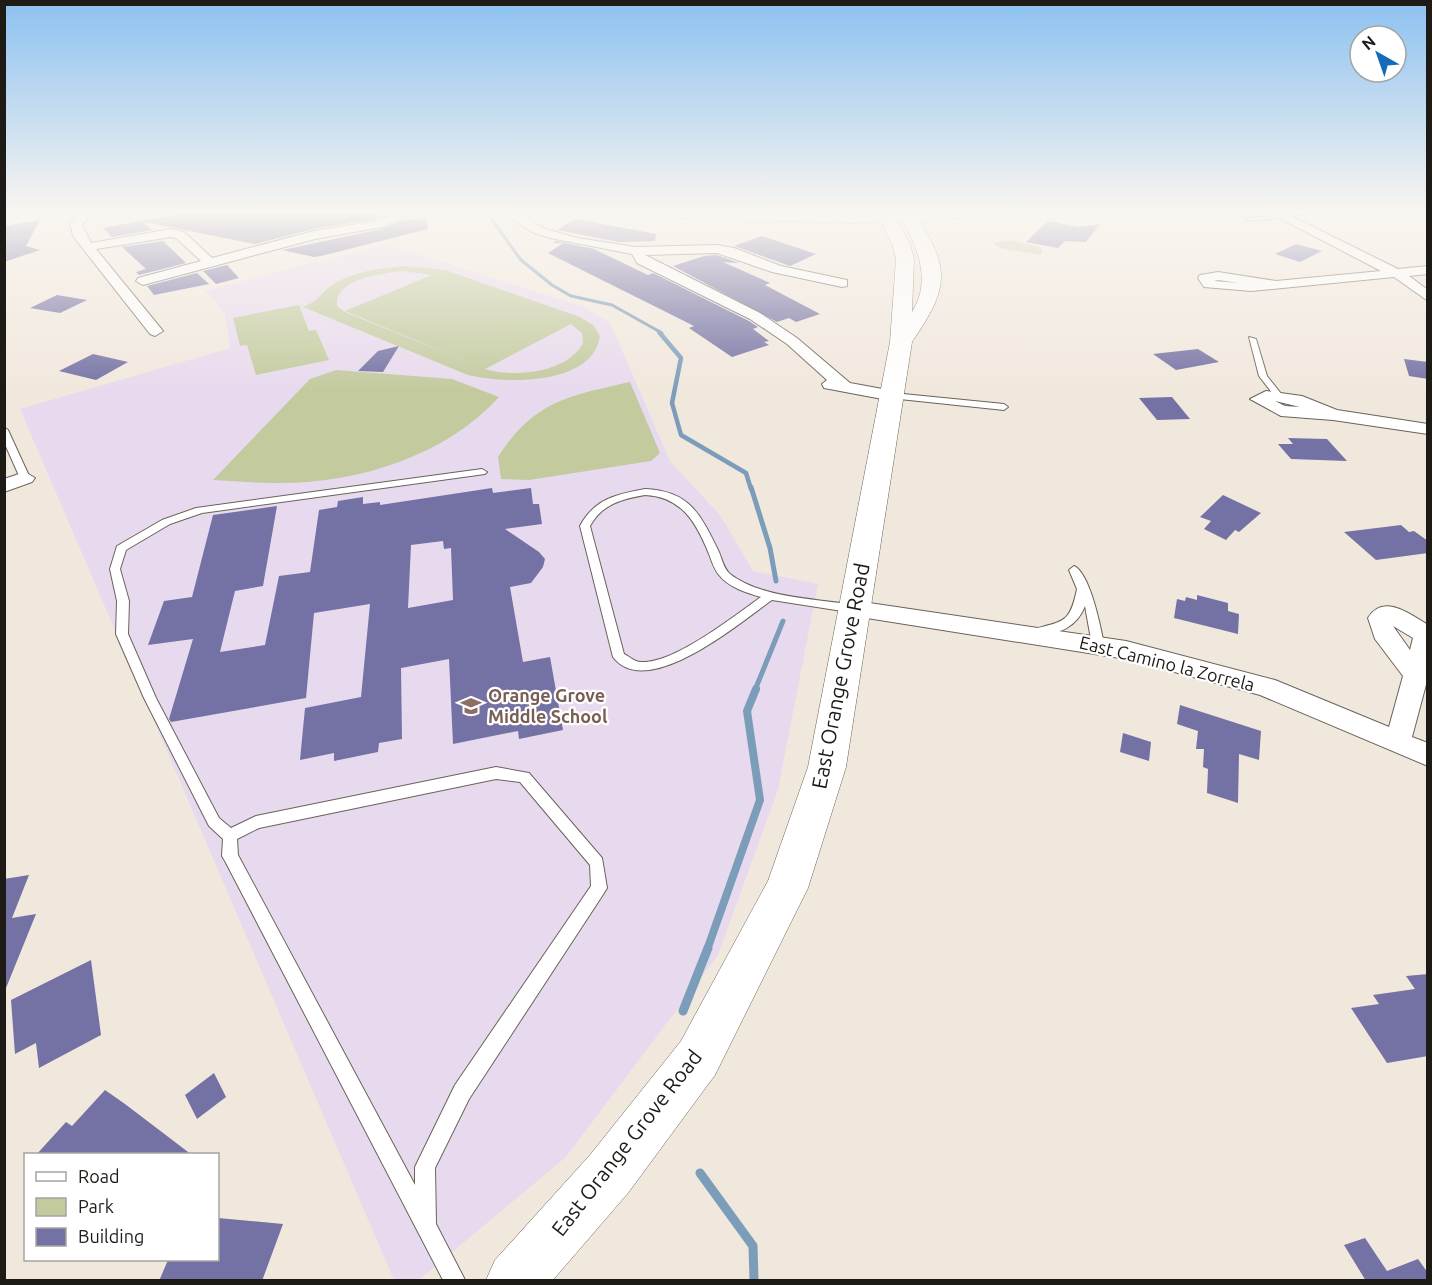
<svg xmlns="http://www.w3.org/2000/svg" width="1432" height="1285" font-family="Ubuntu,sans-serif">
<rect width="100%" height="100%" fill="#f1e8dd"/>
<path fill="#e8daee" d="M 386,244 L 584,307 L 610,323 L 670,461 L 720,515 L 753,571 L 818,584 L 778,790 L 718,955 L 566,1157 L 419,1280 L 394,1280 L 20,409 L 230,348 L 225,313 L 205,291 Z"/>
<g fill="#c2ca9e" fill-rule="evenodd">
<path d="M 1010,240 L 1040,247 L 1043,251 L 1040,255 L 1000,248 L 993,243 Z"/>
<path d="M 405,266 L 445,270 L 580,317 L 593,325 L 600,336 C 593,386 505,384 468,375 L 303,307 C 318,301 317,298 328,288 C 349,272 379,268 405,266 ZM 402,271 L 432,275 L 345,311 L 483,368 L 345,312 L 337,306 C 334,278 382,274 402,271 ZM 571,324 L 582,333 L 583,343 C 567,373 515,378 485,369 Z"/>
<path d="M 299,305 L 309,331 L 316,330 L 329,360 L 256,375 L 247,345 L 240,346 L 233,318 Z"/>
<path d="M 336,370 L 452,379 L 499,397 C 445,457 353,485 273,483 C 253,483 233,481 213,480 L 310,379 Z"/>
<path d="M 630,382 L 660,453 L 651,461 L 529,480 L 501,479 L 498,457 C 534,401 568,396 630,382 Z"/>
</g>
<g fill="none" stroke-linecap="round" stroke-linejoin="round">
<path stroke="#7b9db9" stroke-width="3" d="M 492,220 L 521,260 L 552,285 L 571,296 L 612,305 L 662,333"/>
<path stroke="#7b9db9" stroke-width="4.5" d="M 659,332 L 681,358 L 672,403 L 681,435 L 746,473 L 751,489"/>
<g stroke="#7b9db9" stroke-width="5">
<path d="M 751,487 L 770,548 L 776,581"/>
<path d="M 755,690 L 783,621"/>
</g>
<path stroke="#7b9db9" stroke-width="8" d="M 707,950 L 760,800 L 747,711 L 756,689"/>
<g stroke="#7b9db9" stroke-width="9">
<path d="M 683,1011 L 708,948"/>
<path d="M 700,1173 L 753,1246 L 754,1280"/>
</g>
</g>
<g fill="#7471a4" fill-rule="evenodd">
<path d="M 175,212 L 384,212 L 375,219 L 314,229 L 255,244 L 144,222 L 152,230 L 112,237 L 103,228 L 175,215 Z"/>
<path d="M 426,218 L 428,229 L 321,256 L 314,257 L 282,250 L 382,229 L 401,221 Z"/>
<path d="M 575,219 L 656,234 L 655,241 L 619,242 L 557,230 Z"/>
<path d="M 40,220 L 26,246 L 40,250 L 4,262 L 4,226 Z"/>
<path d="M 1048,221 L 1079,227 L 1100,224 L 1086,242 L 1065,241 L 1058,248 L 1026,242 Z"/>
<path d="M 762,236 L 816,254 L 790,266 L 734,246 Z"/>
<path d="M 163,241 L 186,263 L 139,275 L 136,272 L 146,269 L 122,247 Z"/>
<path d="M 556,241 L 594,249 L 648,275 L 653,273 L 749,321 L 758,327 L 753,329 L 769,341 L 764,342 L 769,345 L 732,357 L 689,328 L 694,326 L 548,253 L 563,243 L 553,243 Z"/>
<path d="M 1296,244 L 1322,251 L 1300,262 L 1275,254 Z"/>
<path d="M 717,255 L 739,263 L 723,262 L 770,283 L 765,285 L 820,314 L 796,322 L 789,318 L 777,322 L 673,266 L 704,256 Z"/>
<path d="M 227,265 L 239,278 L 216,284 L 203,271 Z"/>
<path d="M 197,273 L 209,284 L 154,295 L 147,286 Z"/>
<path d="M 57,295 L 87,300 L 60,313 L 30,308 Z"/>
<path d="M 399,346 L 383,372 L 358,371 L 378,351 Z"/>
<path d="M 1198,349 L 1219,362 L 1176,370 L 1153,354 Z"/>
<path d="M 93,354 L 128,362 L 96,380 L 59,371 Z"/>
<path d="M 1404,359 L 1428,362 L 1428,379 L 1409,376 Z"/>
<path d="M 1172,397 L 1190,419 L 1157,420 L 1139,398 Z"/>
<path d="M 1288,438 L 1327,439 L 1347,461 L 1291,459 L 1278,444 L 1293,444 Z"/>
<path d="M 492,488 L 493,493 L 531,488 L 533,504 L 539,504 L 542,524 L 505,529 L 539,552 L 545,559 L 543,567 L 531,583 L 510,587 L 523,662 L 550,657 L 563,730 L 519,739 L 518,731 L 453,744 L 449,659 L 401,668 L 402,739 L 379,743 L 378,752 L 334,761 L 334,753 L 300,760 L 305,708 L 361,697 L 370,604 L 314,613 L 306,698 L 171,722 L 169,719 L 193,639 L 148,645 L 164,601 L 192,597 L 213,515 L 277,506 L 263,586 L 235,591 L 220,652 L 265,645 L 279,576 L 310,572 L 319,510 L 337,507 L 338,501 L 363,497 L 363,504 L 380,502 L 380,505 ZM 443,541 L 444,549 L 451,548 L 453,600 L 408,608 L 411,545 Z"/>
<path d="M 1223,495 L 1261,513 L 1239,532 L 1235,530 L 1226,540 L 1204,529 L 1211,521 L 1200,517 Z"/>
<path d="M 1401,525 L 1409,532 L 1414,531 L 1428,541 L 1428,553 L 1376,560 L 1344,532 Z"/>
<path d="M 1197,595 L 1228,603 L 1228,611 L 1239,614 L 1238,634 L 1174,618 L 1177,599 L 1185,601 L 1186,597 L 1197,600 Z"/>
<path d="M 1180,705 L 1261,731 L 1259,760 L 1239,754 L 1238,803 L 1207,793 L 1208,769 L 1203,767 L 1204,749 L 1196,749 L 1198,731 L 1177,724 Z"/>
<path d="M 1123,733 L 1151,742 L 1149,761 L 1120,752 Z"/>
<path d="M 29,875 L 12,918 L 36,914 L 4,993 L 4,879 Z"/>
<path d="M 91,960 L 101,1035 L 39,1068 L 36,1043 L 15,1054 L 11,1000 Z"/>
<path d="M 1428,974 L 1428,1056 L 1387,1063 L 1351,1008 L 1379,1004 L 1373,995 L 1415,989 L 1406,976 Z"/>
<path d="M 214,1073 L 226,1097 L 197,1119 L 185,1095 Z"/>
<path d="M 105,1090 L 125,1104 L 192,1155 L 36,1155 L 66,1122 L 72,1126 Z"/>
<path d="M 218,1218 L 283,1224 L 262,1281 L 159,1281 L 168,1260 L 218,1260 Z"/>
<path d="M 1365,1238 L 1387,1271 L 1418,1259 L 1428,1273 L 1428,1281 L 1366,1281 L 1344,1245 Z"/>
</g>
<g fill="none" stroke-linecap="round" stroke-linejoin="round">
<g stroke="#6a6359" stroke-width="2">
<g id="service">
<path d="M 1309,212 L 1321,213 L 1248,221 L 1245,219 Z"/>
<path d="M 1249,337 L 1256,339 L 1267,376 L 1283,396 L 1282,398 L 1276,398 L 1259,376 Z"/>
<path d="M 893,393 L 1004,404 L 1008,407 L 1004,410 L 890,398 L 890,394 Z"/>
<path d="M 4,427 L 8,430 L 30,478 L 28,480 L 25,481 L 20,478 L 4,442 Z"/>
<path d="M 482,469 L 487,472 L 485,474 L 202,513 L 170,524 L 126,550 L 120,569 L 129,601 L 128,634 L 156,698 L 219,818 L 231,828 L 256,816 L 496,767 L 529,773 L 602,858 L 607,888 L 604,893 L 469,1099 L 435,1168 L 436,1224 L 465,1280 L 443,1280 L 225,861 L 222,856 L 223,839 L 209,826 L 144,698 L 116,634 L 117,601 L 110,569 L 117,546 L 162,520 L 196,508 ZM 496,779 L 520,782 L 590,865 L 591,886 L 455,1085 L 415,1167 L 415,1185 L 238,855 L 237,839 L 259,828 Z"/>
<path d="M 645,489 C 689,491 700,513 718,550 C 722,558 723,568 730,574 C 761,598 817,599 855,605 L 861,609 L 855,613 L 772,600 C 741,622 647,702 613,657 L 580,526 C 594,499 617,494 645,489 ZM 645,495 C 682,497 696,522 709,554 C 712,562 714,569 719,575 C 728,587 747,593 761,597 C 734,616 674,664 641,662 C 635,662 630,657 624,654 L 590,526 C 602,504 622,499 645,495 Z"/>
<path d="M 1074,566 C 1090,573 1101,628 1104,645 L 1102,648 L 1098,649 L 1092,645 L 1085,606 C 1076,628 1060,633 1038,636 L 1032,632 L 1034,629 C 1064,621 1070,623 1077,589 L 1069,570 Z"/>
</g>
</g>
<g stroke="#6a6359" stroke-width="2">
<g id="minor">
<path d="M 79,212 L 93,212 L 82,225 L 91,243 L 171,229 L 184,232 L 212,258 L 314,231 L 376,221 L 401,212 L 418,212 L 382,227 L 315,239 L 143,285 L 136,281 L 138,278 L 201,261 L 176,238 L 171,237 L 96,249 L 163,331 L 155,336 L 150,334 L 73,236 L 70,222 Z"/>
<path d="M 500,212 L 518,212 L 542,228 L 577,238 L 636,247 L 717,245 L 734,248 L 781,266 L 847,280 L 847,286 L 842,287 L 772,272 L 717,253 L 645,255 L 760,313 L 797,338 L 850,383 L 899,392 L 901,396 L 893,401 L 824,388 L 822,384 L 827,380 L 787,344 L 750,319 L 637,263 L 632,254 L 550,238 L 534,233 Z"/>
<path d="M 1268,212 L 1283,212 L 1398,269 L 1428,266 L 1428,274 L 1409,276 L 1428,290 L 1428,301 L 1394,277 L 1251,291 L 1204,287 L 1198,278 L 1200,275 L 1218,272 L 1276,281 L 1381,271 ZM 1218,280 L 1239,283 L 1214,281 Z"/>
<path d="M 1266,391 L 1302,396 L 1337,410 L 1428,424 L 1428,434 L 1333,420 L 1281,416 L 1250,399 ZM 1275,401 L 1300,407 L 1285,406 Z"/>
<path d="M 25,472 L 35,478 L 32,482 L 4,492 L 4,479 Z"/>
<path d="M 856,601 L 1126,641 L 1275,680 L 1389,727 L 1403,676 L 1375,639 L 1368,618 C 1383,593 1410,614 1428,625 L 1428,677 L 1412,737 L 1428,743 L 1428,766 L 1260,695 L 1126,659 L 848,615 L 844,609 L 848,603 ZM 1393,626 L 1413,638 L 1410,650 Z"/>
</g>
</g>
<g stroke="#6a6359" stroke-width="1">
<path id="secondary" d="M 876,212 L 892,212 L 910,244 L 914,259 L 912,312 C 933,279 916,242 897,212 L 913,212 C 952,268 949,288 912,342 L 846,767 L 808,888 L 715,1075 L 628,1193 L 553,1280 L 486,1280 L 495,1260 L 590,1155 L 681,1041 L 768,881 L 808,767 L 890,342 L 896,259 L 892,244 Z"/>
</g>
<g stroke="#6a6359" stroke-width="1">
<path id="primary" d="M 636,212 L 987,212 L 979,217 L 855,223 L 644,217 Z"/>
</g>
<use href="#service" fill="#fff" fill-rule="evenodd"/>
<use href="#minor" fill="#fff" fill-rule="evenodd"/>
<use href="#secondary" fill="#fff" fill-rule="evenodd"/>
<use href="#primary" fill="#fff" fill-rule="evenodd"/>
</g>
<linearGradient id="sky" x2="0" y2="1"><stop stop-color="#8cc1f1"/><stop offset="0.54" stop-color="#f9f5f0"/><stop offset="1" stop-color="#f9f5f0" stop-opacity="0"/></linearGradient>
<rect width="1432" height="392" fill="url(#sky)"/>
<defs>
<g id="school-bare" transform="scale(1.62)"><path d="M0-5L7-2L0 1L-7-2ZM-4 1L0 2.5L4 1V4Q0 6-4 4Z" fill="#8d6e63" stroke="#fff" stroke-width="2.5" paint-order="stroke"/></g>
</defs>
<g fill-rule="evenodd">
<use href="#school-bare" x="471" y="706"/>
</g>
<g text-anchor="middle" stroke-width="4.5" stroke-linejoin="round" paint-order="stroke">
<g font-size="18" fill="#1e1b17" stroke="#fff">
<text transform="translate(1167 664) rotate(14)" y="6">East Camino la Zorrela</text>
</g>
<g font-size="18" font-weight="bold" fill="#785e54" stroke="#fff" text-anchor="start">
<text x="488" y="702">Orange Grove<tspan x="488" dy="21">Middle School</tspan></text>
</g>
<g font-size="21" fill="#1e1b17" stroke="#fff">
<text transform="translate(841 676) rotate(-79)" y="7">East Orange Grove Road</text>
<text transform="translate(627 1143) rotate(-52)" y="7">East Orange Grove Road</text>
</g>
</g>
<rect width="1432" height="1285" fill="none" stroke="#1e1b17" stroke-width="12"/>
<rect x="24" y="1153" width="195" height="108" fill="#ffffff" stroke="#a5a4a2" stroke-width="1.5"/>
<rect x="36" y="1172" width="30" height="9" fill="#ffffff" stroke="#a5a4a2" stroke-width="1.5"/>
<text x="78" y="1183" font-size="18" fill="#1e1b17">Road</text>
<rect x="36" y="1198" width="30" height="18" fill="#c2ca9e" stroke="#a5a4a2" stroke-width="1.5"/>
<text x="78" y="1213" font-size="18" fill="#1e1b17">Park</text>
<rect x="36" y="1228" width="30" height="18" fill="#7471a4" stroke="#a5a4a2" stroke-width="1.5"/>
<text x="78" y="1243" font-size="18" fill="#1e1b17">Building</text>
<g transform="translate(1378 54) rotate(320)"><circle r="28" fill="#ffffff" stroke="#a5a4a2" stroke-width="1.5"/>
<path d="M0-4.5L10 22L0 15L-10 22Z" fill="#156dba"/>
<text y="-9" font-size="16" font-weight="bold" text-anchor="middle" fill="#1e1b17">N</text>
</g>
</svg>
